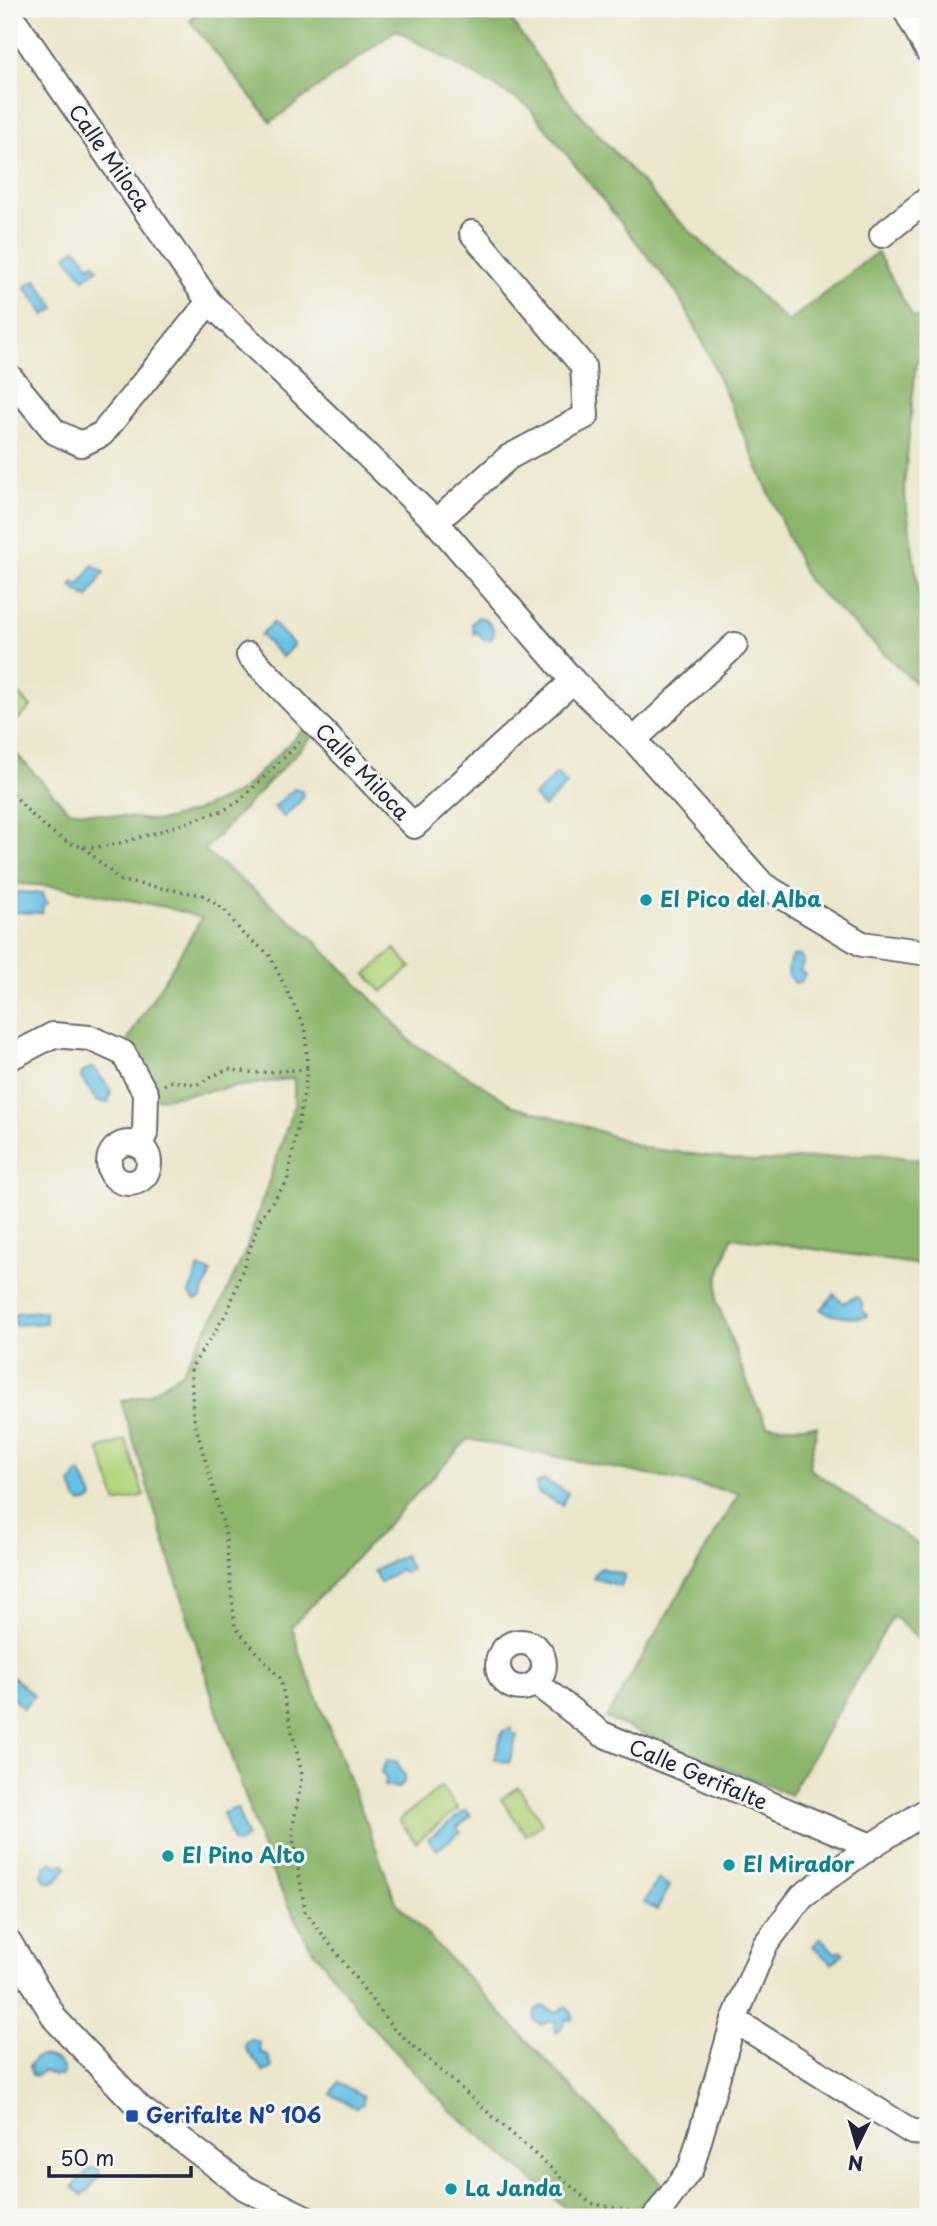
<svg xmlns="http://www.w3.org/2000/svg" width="937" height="2226" font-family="'Playpen Sans',sans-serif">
<rect width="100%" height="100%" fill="#f6f6f2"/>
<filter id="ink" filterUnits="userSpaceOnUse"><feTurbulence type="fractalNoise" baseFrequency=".0143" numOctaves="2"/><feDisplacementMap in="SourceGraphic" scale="14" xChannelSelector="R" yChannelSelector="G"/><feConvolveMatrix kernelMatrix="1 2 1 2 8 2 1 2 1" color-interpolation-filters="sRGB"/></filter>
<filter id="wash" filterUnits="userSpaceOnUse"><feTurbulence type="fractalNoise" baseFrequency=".00686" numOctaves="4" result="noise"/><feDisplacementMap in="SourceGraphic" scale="28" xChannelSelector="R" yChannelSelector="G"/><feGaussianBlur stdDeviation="1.57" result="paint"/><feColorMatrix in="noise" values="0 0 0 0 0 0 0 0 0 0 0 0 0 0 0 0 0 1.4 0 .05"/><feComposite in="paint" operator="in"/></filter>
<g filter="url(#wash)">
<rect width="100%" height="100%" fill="#ebe6ca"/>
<g fill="#b2d57e" stroke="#6a7c5c" stroke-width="2">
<path d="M 9,683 L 31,707 L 9,728 Z"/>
<path d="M 395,949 L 411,967 L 382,992 L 366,974 Z"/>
<path d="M 126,1440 L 144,1495 L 117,1503 L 99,1449 Z"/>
<path d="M 441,1787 L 458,1809 L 416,1842 L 399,1820 Z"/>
<path d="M 518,1787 L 543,1824 L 526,1835 L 501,1799 Z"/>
</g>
<g fill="#8db66d" stroke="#586c54" stroke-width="2">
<path d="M 198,9 L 503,9 L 571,104 L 666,209 L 788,322 L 877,252 L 913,317 L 928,316 L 928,363 L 916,362 L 904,489 L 923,622 L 928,625 L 928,670 L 917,685 L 807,580 L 704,344 L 677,293 L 527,105 L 396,30 L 271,122 L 190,21 Z"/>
<path d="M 305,728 L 313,736 L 204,850 L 310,936 L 381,1008 L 413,1044 L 474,1080 L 514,1106 L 579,1124 L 645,1148 L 754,1162 L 879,1154 L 928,1161 L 928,1266 L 732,1237 L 718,1278 L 717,1302 L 755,1402 L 768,1426 L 817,1426 L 809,1468 L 914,1542 L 928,1546 L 928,1647 L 893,1616 L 790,1795 L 606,1718 L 739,1493 L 468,1439 L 292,1626 L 299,1652 L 367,1824 L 396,1902 L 663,2184 L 628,2217 L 576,2217 L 449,2109 L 367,2021 L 308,1943 L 267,1862 L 215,1705 L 121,1401 L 148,1395 L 181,1373 L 221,1304 L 245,1252 L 279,1151 L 294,1105 L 294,1078 L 157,1099 L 143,1060 L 128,1039 L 202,918 L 165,907 L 62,887 L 9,883 L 9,746 L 68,810 L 160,821 L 193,812 L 240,792 Z"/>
</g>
<g fill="#68c1e5" stroke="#457290" stroke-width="2">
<path d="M 76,248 L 90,266 L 94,263 L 98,269 L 84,279 L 66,256 Z"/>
<path d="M 36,280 L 55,308 L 45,315 L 25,287 Z"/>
<path d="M 93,565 L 104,572 L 88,598 L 71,587 L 74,582 L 79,585 Z"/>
<path d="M 478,617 C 487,618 493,625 494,634 L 491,639 L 483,639 L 478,632 L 474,634 L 472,623 Z"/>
<path d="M 273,623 L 294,645 L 282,657 L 260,635 Z"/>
<path d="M 557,774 L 567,784 L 544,807 L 534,796 Z"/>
<path d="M 294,789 L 302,791 L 303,798 L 284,817 L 274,807 Z"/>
<path d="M 10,892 L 43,893 L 43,898 L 48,903 L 43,906 L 42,913 L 10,912 Z"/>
<path d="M 800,955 L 804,961 L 800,971 L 805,974 L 801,981 L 795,983 L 788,975 L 789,963 L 793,956 Z"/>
<path d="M 90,1068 L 94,1068 L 111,1091 L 108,1103 L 97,1101 L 81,1078 L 82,1073 Z"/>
<path d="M 199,1268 L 211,1272 L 201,1298 L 195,1300 L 189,1293 Z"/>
<path d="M 834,1294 L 843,1303 L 855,1297 L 858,1298 L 862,1303 L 862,1310 L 867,1315 L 866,1317 C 855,1319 831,1317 821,1310 Z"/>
<path d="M 45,1311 L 46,1323 L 15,1325 L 14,1313 Z"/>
<path d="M 78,1473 L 81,1473 C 84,1482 90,1489 93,1498 L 91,1501 L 81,1503 L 76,1499 L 71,1483 Z"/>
<path d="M 544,1480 L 568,1493 L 562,1505 L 538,1493 L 536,1484 Z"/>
<path d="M 404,1555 L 411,1569 L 404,1573 L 400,1569 L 380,1583 L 374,1571 Z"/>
<path d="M 601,1568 L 625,1575 L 621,1586 L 593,1578 L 595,1573 Z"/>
<path d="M 13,1677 L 34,1696 L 23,1708 L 10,1696 L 9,1697 L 9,1681 Z"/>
<path d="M 511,1728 L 513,1734 L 517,1735 L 509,1763 L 495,1759 L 502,1732 Z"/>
<path d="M 387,1760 L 397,1762 L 402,1773 L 405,1775 L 404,1782 L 399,1788 L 384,1786 L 386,1778 L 381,1772 Z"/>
<path d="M 237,1808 L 247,1837 L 239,1843 L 233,1842 L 223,1813 Z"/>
<path d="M 466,1810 L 471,1816 L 457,1827 L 460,1832 L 437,1850 L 428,1839 Z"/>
<path d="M 52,1861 L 57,1865 L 64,1863 L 67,1868 L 55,1881 L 50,1883 L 45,1881 L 42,1875 L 45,1867 Z"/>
<path d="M 658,1879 L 670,1886 L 657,1910 L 644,1903 Z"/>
<path d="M 821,1938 L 836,1954 L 841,1950 L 844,1953 L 832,1964 L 813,1946 Z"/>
<path d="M 542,2006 L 557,2012 L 566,2006 L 573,2015 L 572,2020 L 567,2019 L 559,2032 L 555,2033 L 556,2022 L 551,2021 L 541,2025 L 534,2020 L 535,2011 Z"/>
<path d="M 252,2039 L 259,2043 L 260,2052 L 268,2055 L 272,2067 L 267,2071 L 263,2071 L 245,2048 L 246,2042 Z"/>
<path d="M 40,2056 C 50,2057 61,2060 64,2071 L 61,2076 L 54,2076 L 44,2071 L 36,2076 L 32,2075 L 29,2066 L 35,2058 Z"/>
<path d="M 338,2082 L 363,2096 L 363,2104 L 356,2108 L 331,2094 Z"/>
<path d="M 96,2167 L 99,2169 L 100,2177 L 82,2196 L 72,2187 L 91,2168 Z"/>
</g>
</g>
<g filter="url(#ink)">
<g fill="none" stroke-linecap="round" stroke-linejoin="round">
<g stroke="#68676d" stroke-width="28">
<g id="minor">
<path d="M 905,9 L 928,51"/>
<path d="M 9,13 L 209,302 L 436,522 L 573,681 L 634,740 L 763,885 L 862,944 L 928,953"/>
<path d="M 882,235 L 928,199"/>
<path d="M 9,376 L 55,432 L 81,444 L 102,434 L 209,302"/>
<path d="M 436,522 L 509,457 L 586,416 L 583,366 L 472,233"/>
<path d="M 249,655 L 414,826 L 573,681"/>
<path d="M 634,740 L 735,645"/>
<path d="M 9,1058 L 53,1035 L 90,1038 L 123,1053 L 146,1094 L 145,1134 L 139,1145"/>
<circle cx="129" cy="1163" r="20"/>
<circle cx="521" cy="1665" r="23"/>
<path d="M 536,1683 L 602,1734 L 871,1846"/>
<path d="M 9,1942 L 56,2020 L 139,2107 L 245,2188 L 304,2217"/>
<path d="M 734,2020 L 912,2132 L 928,2133"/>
<path d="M 655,2217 L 691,2168 L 734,2020 L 765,1945 L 802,1896 L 871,1846 L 928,1810"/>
</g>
</g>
<g stroke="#68676d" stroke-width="3.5" stroke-dasharray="2 5" stroke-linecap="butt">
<path d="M 9,788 C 24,809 56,843 84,847 C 113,851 193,819 224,810 L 238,802 L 251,790 L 303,739"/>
<path d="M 83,847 L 121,881 L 202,895 L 224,909 L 243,934 L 269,954 L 306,1030 L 307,1069"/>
<path d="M 164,1085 L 172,1081 L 196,1085 L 227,1069 L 254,1073 L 307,1069 L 305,1088 L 287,1182 L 261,1217 L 228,1311 L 191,1368 L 193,1416 L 225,1531 L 235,1627 L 280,1678 L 302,1775 L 292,1832 L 305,1911 L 393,2028 L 590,2203 L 634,2212"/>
</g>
<use href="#minor" stroke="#fff" stroke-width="24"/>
</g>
</g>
<g fill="#0f9aa8" stroke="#f6f6f2" stroke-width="2.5">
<circle cx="646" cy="900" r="7"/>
<circle cx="168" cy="1856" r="7"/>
<circle cx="729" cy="1865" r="7"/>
<circle cx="451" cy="2189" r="7"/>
</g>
<rect fill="#1a4fb4" stroke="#f6f6f2" stroke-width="2.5" x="125" y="2109" width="14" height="14" rx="3.5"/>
<g text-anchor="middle" stroke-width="6" stroke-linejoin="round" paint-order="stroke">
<g font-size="21" fill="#22223b" stroke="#f6f6f2">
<text transform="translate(109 158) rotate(55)" y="7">Calle Miloca</text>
<text transform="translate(362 772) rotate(46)" y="7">Calle Miloca</text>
<text transform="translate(698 1775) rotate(23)" y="7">Calle Gerifalte</text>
</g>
<g font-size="21" font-weight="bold" fill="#0d838f" stroke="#f6f6f2" text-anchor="start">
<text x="660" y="907">El Pico del Alba</text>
<text x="182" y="1863">El Pino Alto</text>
<text x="743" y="1872">El Mirador</text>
<text x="465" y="2196">La Janda</text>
</g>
<g font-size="21" font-weight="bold" fill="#164399" stroke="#f6f6f2" text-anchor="start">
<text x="146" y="2123">Gerifalte Nº 106</text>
</g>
</g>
<rect width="937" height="2226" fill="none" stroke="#f6f6f2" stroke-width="35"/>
<g transform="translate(857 2146) rotate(185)" stroke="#f6f6f2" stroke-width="5" paint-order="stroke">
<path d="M0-5L12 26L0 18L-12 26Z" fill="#22223b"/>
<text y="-10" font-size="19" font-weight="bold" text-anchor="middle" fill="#22223b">N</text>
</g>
<path d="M49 2166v10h142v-10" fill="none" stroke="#22223b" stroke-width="3.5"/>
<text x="60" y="2166" font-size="21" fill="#22223b" stroke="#f6f6f2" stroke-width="5" paint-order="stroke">50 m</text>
</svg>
